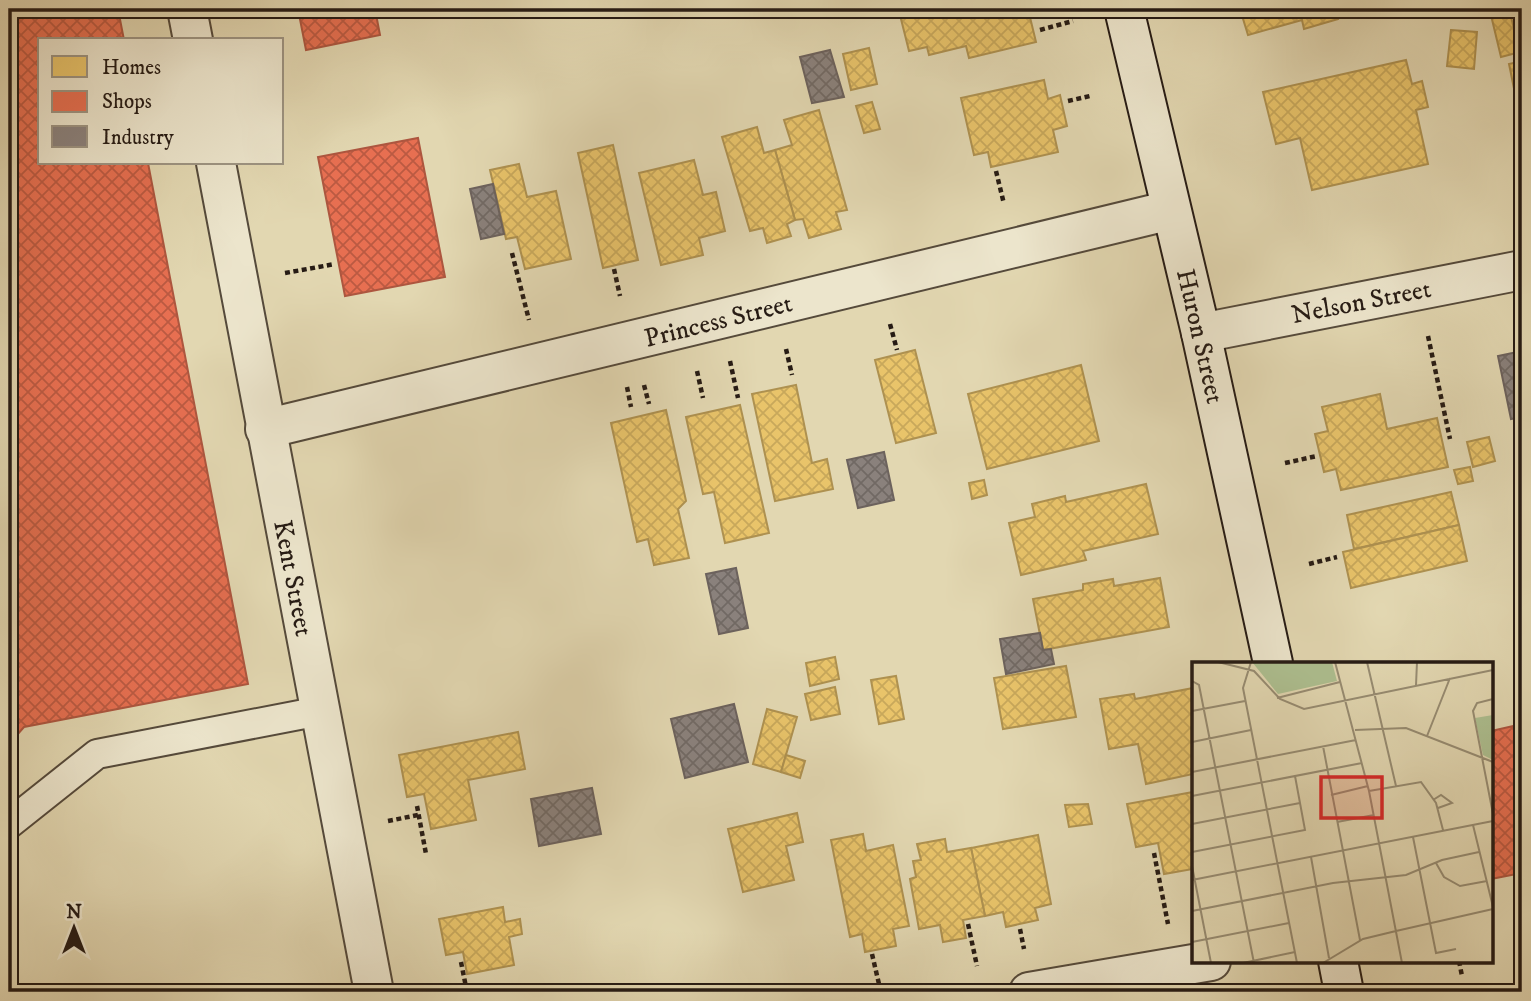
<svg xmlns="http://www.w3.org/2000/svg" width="1531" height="1001" font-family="'IM FELL DW Pica',serif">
<defs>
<pattern id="homes-cross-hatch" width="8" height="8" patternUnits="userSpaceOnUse" patternTransform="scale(1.75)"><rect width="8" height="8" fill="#e9c46a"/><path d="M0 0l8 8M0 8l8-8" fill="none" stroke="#c8a85b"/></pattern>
<pattern id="shops-cross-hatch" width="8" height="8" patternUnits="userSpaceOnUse" patternTransform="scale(1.75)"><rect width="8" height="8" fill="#e76f51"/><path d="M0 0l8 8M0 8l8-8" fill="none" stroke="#bb5a42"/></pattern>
<pattern id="industry-cross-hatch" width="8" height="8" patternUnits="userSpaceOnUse" patternTransform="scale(1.75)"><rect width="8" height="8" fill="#8a817c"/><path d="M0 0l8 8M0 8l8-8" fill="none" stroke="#716964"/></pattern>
</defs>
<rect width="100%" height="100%" fill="#e2d7b1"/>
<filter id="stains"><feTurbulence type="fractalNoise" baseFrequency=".00286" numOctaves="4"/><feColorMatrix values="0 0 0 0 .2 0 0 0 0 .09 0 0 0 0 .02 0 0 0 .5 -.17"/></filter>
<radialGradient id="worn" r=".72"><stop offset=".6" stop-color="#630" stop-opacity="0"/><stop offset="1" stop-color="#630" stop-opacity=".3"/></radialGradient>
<g fill="url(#homes-cross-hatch)" stroke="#ae9150" stroke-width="2">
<path d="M 929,9 L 1028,9 L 1036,42 L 969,58 L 966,46 L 929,55 L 927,47 L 909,51 L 900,15 Z"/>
<path d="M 1240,9 L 1335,9 L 1338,19 L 1304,29 L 1302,20 L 1248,35 Z"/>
<path d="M 1501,9 L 1509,9 L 1520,52 L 1501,57 L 1490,11 Z"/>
<path d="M 1451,30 L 1477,32 L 1474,69 L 1447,66 Z"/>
<path d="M 869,48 L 877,84 L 851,90 L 843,54 Z"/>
<path d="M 1406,60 L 1412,84 L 1422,81 L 1428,107 L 1416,110 L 1428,164 L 1312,190 L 1300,138 L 1276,144 L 1263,92 Z"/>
<path d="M 1522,61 L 1522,128 L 1509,64 Z"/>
<path d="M 1044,80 L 1048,99 L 1060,95 L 1067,126 L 1053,130 L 1058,152 L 991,167 L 988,152 L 974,155 L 961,98 Z"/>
<path d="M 872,102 L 880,129 L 864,133 L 856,106 Z"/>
<path d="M 819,110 L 847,210 L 836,212 L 841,229 L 809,238 L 803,219 L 795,220 L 775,150 L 792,145 L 784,120 Z"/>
<path d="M 757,127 L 764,153 L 775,150 L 795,220 L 787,224 L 791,236 L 767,243 L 763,228 L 750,231 L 722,137 Z"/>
<path d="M 613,145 L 638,260 L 603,268 L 578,153 Z"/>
<path d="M 694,160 L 703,195 L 716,192 L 725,231 L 699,238 L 703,255 L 661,265 L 639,173 Z"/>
<path d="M 519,164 L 527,197 L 556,191 L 571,259 L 525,269 L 517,237 L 506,239 L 490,170 Z"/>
<path d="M 915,350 L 936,433 L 896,443 L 875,360 Z"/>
<path d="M 1081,365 L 1099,441 L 987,469 L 968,394 Z"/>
<path d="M 796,385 L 812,463 L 827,459 L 833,489 L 775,501 L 752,394 Z"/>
<path d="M 1380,394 L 1387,429 L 1437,418 L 1448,467 L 1341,490 L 1336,469 L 1324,472 L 1315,434 L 1328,431 L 1322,407 Z"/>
<path d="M 740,405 L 769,533 L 725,543 L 714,492 L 703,494 L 686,417 Z"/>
<path d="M 666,410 L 686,501 L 678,509 L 689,558 L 654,565 L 648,539 L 637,542 L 611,423 Z"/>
<path d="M 1489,437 L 1495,461 L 1473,467 L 1467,442 Z"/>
<path d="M 1470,467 L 1473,481 L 1458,484 L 1454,470 Z"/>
<path d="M 984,480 L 987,495 L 972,499 L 969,483 Z"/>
<path d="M 1146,484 L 1158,534 L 1083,551 L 1086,560 L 1021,575 L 1009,523 L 1035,517 L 1032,504 L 1065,496 L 1066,502 Z"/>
<path d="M 1451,492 L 1459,525 L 1354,549 L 1347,515 Z"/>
<path d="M 1459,525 L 1467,561 L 1351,588 L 1343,552 Z"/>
<path d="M 1160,578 L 1169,627 L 1043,650 L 1033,599 L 1083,590 L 1083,584 L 1113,579 L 1114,586 Z"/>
<path d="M 835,657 L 839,679 L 810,686 L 806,663 Z"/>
<path d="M 1066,666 L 1076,717 L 1003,729 L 994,678 Z"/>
<path d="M 896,676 L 904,719 L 879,724 L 871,680 Z"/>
<path d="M 835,687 L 840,714 L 811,720 L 805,694 Z"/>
<path d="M 1193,688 L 1193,774 L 1146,784 L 1138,744 L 1109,749 L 1100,699 L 1134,694 L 1135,699 Z"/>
<path d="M 767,709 L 797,717 L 781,772 L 753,764 Z"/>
<path d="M 518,732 L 525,769 L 468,780 L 476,820 L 431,829 L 424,794 L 407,797 L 399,755 Z"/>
<path d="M 786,755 L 805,761 L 800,778 L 781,772 Z"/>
<path d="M 1193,792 L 1193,869 L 1164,874 L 1158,843 L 1136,847 L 1127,804 Z"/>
<path d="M 1088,804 L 1092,824 L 1069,827 L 1065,805 Z"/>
<path d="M 797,813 L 803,842 L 786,846 L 794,880 L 743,892 L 728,829 Z"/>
<path d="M 863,834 L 866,851 L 893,845 L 909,926 L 893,929 L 896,946 L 865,952 L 862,934 L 850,937 L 831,840 Z"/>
<path d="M 1038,835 L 1051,904 L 1035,908 L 1038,920 L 1006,927 L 1003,912 L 985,916 L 971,848 Z"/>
<path d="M 945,839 L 947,852 L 971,848 L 985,916 L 963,920 L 966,938 L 943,942 L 940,925 L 919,929 L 910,879 L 916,877 L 913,861 L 921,860 L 917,844 Z"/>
<path d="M 503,907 L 505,922 L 520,919 L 522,934 L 509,937 L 514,965 L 467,974 L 463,952 L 446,955 L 439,919 Z"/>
</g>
<g fill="url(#shops-cross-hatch)" stroke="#ad563f" stroke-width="2">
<path d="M 9,9 L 118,9 L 124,40 L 40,40 L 40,163 L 148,163 L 248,684 L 24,727 L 9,744 Z"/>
<path d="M 298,9 L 375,9 L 380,35 L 306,50 Z"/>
<path d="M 418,138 L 445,277 L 345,296 L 318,157 Z"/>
<path d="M 1522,724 L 1522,873 L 1491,879 L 1491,731 Z"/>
</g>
<g fill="url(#industry-cross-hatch)" stroke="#6c625d" stroke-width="2">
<path d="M 830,9 L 867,9 L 831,16 Z"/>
<path d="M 830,50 L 844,97 L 812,103 L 800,57 Z"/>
<path d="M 493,184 L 504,234 L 481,239 L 470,189 Z"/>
<path d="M 1522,351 L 1522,417 L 1511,419 L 1498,356 Z"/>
<path d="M 884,452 L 894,500 L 858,508 L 847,460 Z"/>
<path d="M 736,568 L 748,628 L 719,634 L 706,574 Z"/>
<path d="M 1040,633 L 1043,650 L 1051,649 L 1054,664 L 1006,674 L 1000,639 Z"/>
<path d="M 734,704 L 748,762 L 685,778 L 671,719 Z"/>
<path d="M 592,788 L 601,834 L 539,846 L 531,799 Z"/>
</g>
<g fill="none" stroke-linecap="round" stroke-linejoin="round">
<g stroke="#554a3b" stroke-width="32">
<path id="service" d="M 9,824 L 97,754 L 320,711"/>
</g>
<g stroke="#554a3b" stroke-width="42">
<g id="minor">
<path d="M 187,9 L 193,40"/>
<path d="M 216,163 L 374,992"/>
<path d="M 1201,333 L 1522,270"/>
<path d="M 265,429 L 1171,210"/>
<path d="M 1029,992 L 1211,961"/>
</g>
</g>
<g stroke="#261b14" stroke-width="42">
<g id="secondary">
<path d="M 1124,9 L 1201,333 L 1273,663"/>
<path d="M 1338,961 L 1344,992"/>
</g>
</g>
<g stroke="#261b14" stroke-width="4.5" stroke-dasharray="5 3.5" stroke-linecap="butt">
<path d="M 1040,30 L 1073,21"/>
<path d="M 1068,101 L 1090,96"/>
<path d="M 996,171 L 1004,204"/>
<path d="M 512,253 L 529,320"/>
<path d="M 614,269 L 620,296"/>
<path d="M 285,273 L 335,264"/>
<path d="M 890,324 L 897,350"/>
<path d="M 1428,336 L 1450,439"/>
<path d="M 786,349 L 792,375"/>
<path d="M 730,361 L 738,398"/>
<path d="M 697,371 L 703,398"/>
<path d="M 644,385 L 649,404"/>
<path d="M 627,387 L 631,407"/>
<path d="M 1285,463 L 1317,456"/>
<path d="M 1309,564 L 1337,557"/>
<path d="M 417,806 L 426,854"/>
<path d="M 388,821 L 418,815"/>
<path d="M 1154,853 L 1168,924"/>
<path d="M 968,924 L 977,966"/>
<path d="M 1020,929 L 1024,949"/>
<path d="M 872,954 L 879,984"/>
<path d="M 1459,961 L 1462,976"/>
<path d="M 461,962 L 467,992"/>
</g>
<use href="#service" stroke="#ece5cc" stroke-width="28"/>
<use href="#minor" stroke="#ece5cc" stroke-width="38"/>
<use href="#secondary" stroke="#ece5cc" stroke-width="38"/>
</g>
<g text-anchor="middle" stroke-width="7" stroke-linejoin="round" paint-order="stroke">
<g font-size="26" fill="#261b14" stroke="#ece5cc">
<text transform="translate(1361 301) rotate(-11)" y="9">Nelson Street</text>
<text transform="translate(718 320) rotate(-14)" y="9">Princess Street</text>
<text transform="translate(1201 336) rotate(77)" y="9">Huron Street</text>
<text transform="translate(294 578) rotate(79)" y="9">Kent Street</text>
</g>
</g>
<g transform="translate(1192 662)">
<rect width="301" height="301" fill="#e2d7b1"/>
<path d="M 60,0 L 140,0 L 145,19 L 86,32 ZM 301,53 L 301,98 L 291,93 L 283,56 Z" fill="#adbf90"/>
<path fill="none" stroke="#978c72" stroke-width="2" d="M 26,0 L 62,9 L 88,37 L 112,47 L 301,8M 59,0 L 51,26 L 105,301M 143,0 L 177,129 L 210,301M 175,0 L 204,124M 0,19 L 7,23 L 62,301M 224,23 L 225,0M 85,36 L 148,20M 301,37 L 285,41 L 281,49 L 301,152M 0,49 L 53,39M 163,68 L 214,66 L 301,100M 235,74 L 258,16M 0,80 L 59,68M 131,84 L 168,278M 0,110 L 164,78M 177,129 L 229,120 L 244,141 L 251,168M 139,133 L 176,124M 0,134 L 170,101M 241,138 L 249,133 L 260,141 L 246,146M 145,160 L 182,153M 0,162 L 108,141M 281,163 L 301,245M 221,175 L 244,291 L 264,287M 0,190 L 113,168 L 103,114M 119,195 L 137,296M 244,201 L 252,215 L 268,224 L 295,219M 0,204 L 19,301M 0,218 L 301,159M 0,249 L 141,221 L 214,213 L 250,198 L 287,190M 204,269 L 301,247M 0,280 L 97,261M 51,301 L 103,290M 131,301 L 171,277 L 204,269"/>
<path fill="#d62828" fill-opacity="0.15" stroke="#d62828" stroke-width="3.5" d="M 129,115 L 190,115 L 190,156 L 129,156 Z"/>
<rect width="301" height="301" fill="none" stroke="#261b14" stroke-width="3.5"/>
</g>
<rect width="1531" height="1001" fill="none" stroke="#e2d7b1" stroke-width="35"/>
<rect x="10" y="10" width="1510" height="980" fill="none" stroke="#261b14" stroke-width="3.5"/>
<rect x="18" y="18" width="1496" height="966" fill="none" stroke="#261b14" stroke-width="2"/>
<rect x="38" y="38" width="245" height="126" fill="#ece5cc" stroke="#9d9482" stroke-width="2"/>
<rect x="52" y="56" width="35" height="21" fill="#e9c46a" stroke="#9d9482" stroke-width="2"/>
<text x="102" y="74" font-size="21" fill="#261b14">Homes</text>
<rect x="52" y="91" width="35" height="21" fill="#e76f51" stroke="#9d9482" stroke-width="2"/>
<text x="102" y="108" font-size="21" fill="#261b14">Shops</text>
<rect x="52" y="126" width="35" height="21" fill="#8a817c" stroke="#9d9482" stroke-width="2"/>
<text x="102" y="144" font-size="21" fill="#261b14">Industry</text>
<g transform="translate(74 928)" stroke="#ece5cc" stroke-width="5" paint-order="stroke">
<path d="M0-5L12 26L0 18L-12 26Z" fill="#261b14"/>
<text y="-10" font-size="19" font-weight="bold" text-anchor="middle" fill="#261b14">N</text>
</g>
<rect width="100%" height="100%" filter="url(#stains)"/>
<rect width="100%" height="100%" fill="url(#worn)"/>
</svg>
